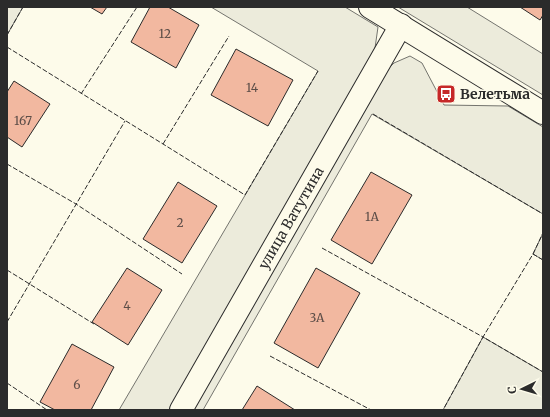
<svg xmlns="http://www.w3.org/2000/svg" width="550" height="417" font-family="Merriweather,serif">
<rect width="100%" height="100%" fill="#fdfbea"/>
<g fill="#ecebdb" stroke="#74746e">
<path d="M 7,7 L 23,7 L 7,35 Z"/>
<path d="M 211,7 L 345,7 L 378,27 L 375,48 L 367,67 L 169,410 L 119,410 L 318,71 Z"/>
<path d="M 398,7 L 467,7 L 543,54 L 543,95 Z"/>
<path d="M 410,56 L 422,63 L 444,105 L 508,106 L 543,127 L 543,214 L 372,114 L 203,410 L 192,410 L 386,71 L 394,63 Z"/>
<path d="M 543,233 L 543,260 L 533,254 Z"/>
<path d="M 483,337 L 543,372 L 543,410 L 443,410 Z"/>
</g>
<g fill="#f2b8a0" stroke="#2b2b2b">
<path d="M 90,7 L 107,7 L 102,14 Z"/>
<path d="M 150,7 L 168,7 L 199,25 L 176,68 L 131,42 Z"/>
<path d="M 520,7 L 543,7 L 543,15 L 540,20 Z"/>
<path d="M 236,49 L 293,80 L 268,126 L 211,95 Z"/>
<path d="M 14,81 L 50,104 L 22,147 L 7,137 L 7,92 Z"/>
<path d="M 371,172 L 412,195 L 372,264 L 331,240 Z"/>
<path d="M 178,182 L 217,206 L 182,263 L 143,239 Z"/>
<path d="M 127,268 L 162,290 L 128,345 L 92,322 Z"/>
<path d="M 316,268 L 360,293 L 318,368 L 274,343 Z"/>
<path d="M 72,344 L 114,367 L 91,410 L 55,410 L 40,402 Z"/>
<path d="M 257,386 L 295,410 L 242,410 Z"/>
</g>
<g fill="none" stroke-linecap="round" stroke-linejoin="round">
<g stroke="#2b2b2b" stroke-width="24">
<path id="minor" d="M 181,410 L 401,25"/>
</g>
<g stroke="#2b2b2b" stroke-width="24">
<path id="tertiary" d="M 370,7 L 543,113"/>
</g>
<use href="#minor" stroke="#fdfbea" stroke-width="22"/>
<use href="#tertiary" stroke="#fdfbea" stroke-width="22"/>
<g stroke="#2b2b2b" stroke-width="1" stroke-dasharray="5 2" stroke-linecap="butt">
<path d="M 7,35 L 23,7"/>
<path d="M 7,47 L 245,195 L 318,71"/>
<path d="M 81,94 L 137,7"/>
<path d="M 373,114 L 543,214"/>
<path d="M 163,144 L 229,36"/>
<path d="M 7,164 L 76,204 L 182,274"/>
<path d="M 322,248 L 483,337 L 443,410"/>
<path d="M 533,254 L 543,233"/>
<path d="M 543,260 L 533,254 L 483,337 L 543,372"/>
<path d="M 7,270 L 94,324"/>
<path d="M 7,322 L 125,121"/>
<path d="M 270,356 L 371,410"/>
<path d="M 7,383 L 47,410"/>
</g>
</g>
<defs>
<g id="bus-square" transform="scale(1)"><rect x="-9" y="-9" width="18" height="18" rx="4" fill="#c62828" stroke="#fdfbea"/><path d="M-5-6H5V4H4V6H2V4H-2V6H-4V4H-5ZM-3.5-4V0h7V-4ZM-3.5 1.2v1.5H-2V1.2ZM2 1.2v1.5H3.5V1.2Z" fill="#fff"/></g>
</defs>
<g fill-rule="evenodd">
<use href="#bus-square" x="446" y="94"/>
</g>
<g text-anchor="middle" stroke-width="3" stroke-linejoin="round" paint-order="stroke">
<g font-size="12" fill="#5d4e48">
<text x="165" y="38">12</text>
<text x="252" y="92">14</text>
<text x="23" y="125">167</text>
<text x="372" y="221">1А</text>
<text x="180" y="227">2</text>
<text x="127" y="310">4</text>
<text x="317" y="322">3А</text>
<text x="77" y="389">6</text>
</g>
<g font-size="14" font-weight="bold" fill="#2b2b2b" stroke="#fdfbea" text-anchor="start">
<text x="460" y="99">Велетьма</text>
</g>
<g font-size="14" fill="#2b2b2b" stroke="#fdfbea">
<text transform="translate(291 218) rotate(-60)" y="5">улица Ватутина</text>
</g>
</g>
<rect width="550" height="417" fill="none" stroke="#2b2b2b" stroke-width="16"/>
<g transform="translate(522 389) rotate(265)" stroke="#fdfbea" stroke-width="3" paint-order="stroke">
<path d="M0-3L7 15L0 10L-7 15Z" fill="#2b2b2b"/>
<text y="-6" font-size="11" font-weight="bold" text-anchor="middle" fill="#2b2b2b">С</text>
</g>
</svg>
